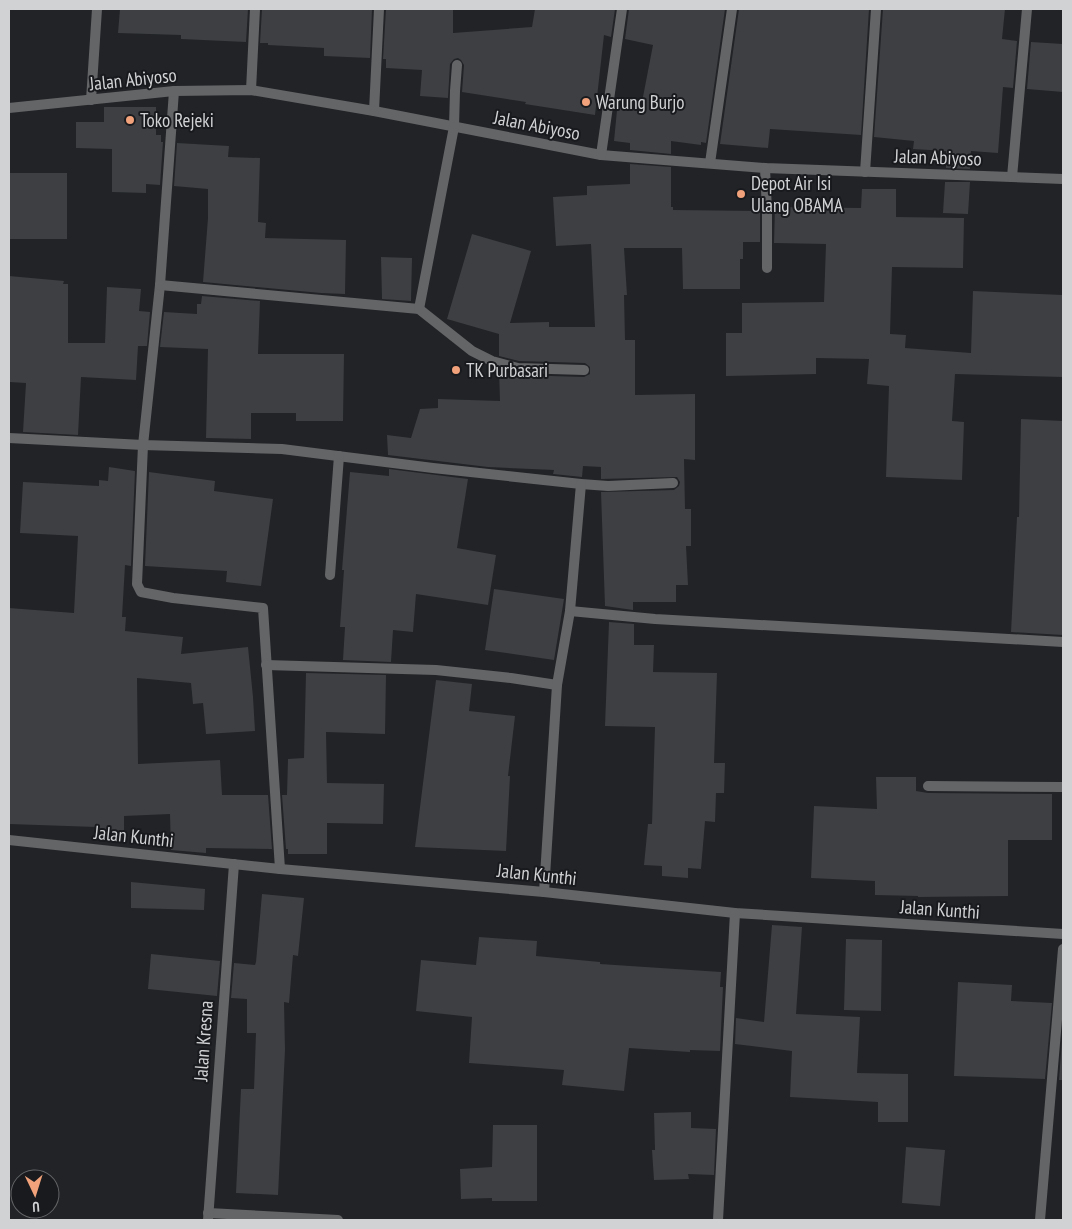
<svg xmlns="http://www.w3.org/2000/svg" width="1072" height="1229" font-family="'PT Sans Narrow',sans-serif">
<rect width="100%" height="100%" fill="#212326"/>
<g fill="#3d3f42">
<path d="M 120,9 L 248,9 L 246,42 L 181,39 L 181,35 L 118,33 Z"/>
<path d="M 262,9 L 325,10 L 325,9 L 372,9 L 370,58 L 324,56 L 324,48 L 268,45 L 268,43 L 260,43 Z"/>
<path d="M 386,9 L 453,9 L 453,33 L 532,27 L 535,9 L 615,9 L 611,37 L 604,35 L 595,115 L 525,104 L 526,102 L 462,92 L 464,65 L 461,60 L 458,58 L 454,59 L 450,64 L 448,98 L 420,96 L 422,70 L 386,68 L 386,59 L 383,59 Z"/>
<path d="M 629,9 L 725,9 L 706,143 L 701,142 L 701,145 L 671,141 L 671,154 L 630,150 L 630,143 L 614,141 L 618,100 L 642,102 L 653,45 L 625,39 Z"/>
<path d="M 739,9 L 869,9 L 861,135 L 770,129 L 768,148 L 720,144 Z"/>
<path d="M 883,9 L 1005,9 L 1002,39 L 1017,41 L 1013,88 L 1003,87 L 998,153 L 971,151 L 970,169 L 946,168 L 946,151 L 913,149 L 914,141 L 874,137 Z"/>
<path d="M 1031,42 L 1063,44 L 1063,92 L 1027,89 Z"/>
<path d="M 104,107 L 156,107 L 156,135 L 161,135 L 161,142 L 163,142 L 160,185 L 146,184 L 146,193 L 112,192 L 112,149 L 76,148 L 76,122 L 104,122 Z"/>
<path d="M 177,143 L 229,146 L 228,157 L 260,158 L 258,222 L 266,223 L 265,238 L 346,240 L 345,294 L 321,293 L 203,282 L 208,218 L 208,189 L 174,186 Z"/>
<path d="M 630,164 L 671,167 L 671,207 L 673,207 L 673,210 L 760,211 L 760,242 L 743,242 L 743,259 L 740,259 L 740,289 L 683,289 L 682,248 L 624,248 L 627,295 L 624,295 L 625,340 L 635,340 L 635,395 L 695,394 L 695,460 L 684,459 L 685,509 L 691,509 L 691,546 L 686,546 L 688,585 L 676,585 L 676,602 L 633,602 L 633,610 L 605,606 L 601,492 L 674,490 L 679,486 L 680,482 L 677,477 L 601,479 L 601,467 L 583,466 L 582,477 L 553,474 L 554,470 L 488,467 L 388,455 L 387,435 L 411,438 L 420,409 L 438,408 L 438,399 L 500,401 L 499,370 L 518,375 L 584,377 L 590,374 L 590,367 L 585,363 L 519,361 L 499,356 L 499,334 L 447,319 L 472,234 L 531,251 L 510,323 L 549,322 L 549,327 L 595,327 L 591,244 L 556,246 L 553,197 L 587,195 L 587,186 L 630,184 Z"/>
<rect x="9" y="173" width="58" height="66"/>
<path d="M 945,182 L 970,182 L 968,214 L 943,213 Z"/>
<path d="M 862,189 L 896,189 L 896,217 L 964,218 L 963,268 L 892,267 L 890,334 L 906,335 L 905,348 L 971,353 L 973,291 L 1063,295 L 1063,377 L 955,374 L 952,421 L 964,422 L 962,480 L 886,477 L 889,386 L 867,384 L 869,359 L 816,358 L 816,374 L 726,376 L 726,333 L 742,333 L 742,303 L 824,302 L 826,244 L 774,243 L 775,207 L 861,208 Z"/>
<path d="M 381,257 L 412,258 L 411,301 L 382,299 Z"/>
<path d="M 9,276 L 64,281 L 63,284 L 68,284 L 68,343 L 105,343 L 107,287 L 141,289 L 139,311 L 150,312 L 147,346 L 138,346 L 136,380 L 81,377 L 78,435 L 23,432 L 26,383 L 9,382 Z"/>
<path d="M 202,296 L 260,301 L 258,354 L 344,354 L 343,421 L 296,421 L 296,413 L 251,413 L 251,439 L 206,438 L 208,349 L 160,347 L 164,312 L 197,314 L 197,304 L 201,304 Z"/>
<path d="M 1021,419 L 1063,421 L 1063,635 L 1011,632 L 1017,517 L 1019,517 Z"/>
<path d="M 109,467 L 135,471 L 131,566 L 125,565 L 122,617 L 126,617 L 125,631 L 183,637 L 181,654 L 248,647 L 253,697 L 255,731 L 206,734 L 203,703 L 193,704 L 191,683 L 137,678 L 138,764 L 220,760 L 222,795 L 268,795 L 272,849 L 206,848 L 206,853 L 171,850 L 170,814 L 124,816 L 124,831 L 96,832 L 96,827 L 9,824 L 9,608 L 74,613 L 78,536 L 20,533 L 23,482 L 99,486 L 99,480 L 108,481 Z"/>
<path d="M 389,469 L 468,479 L 457,548 L 496,555 L 488,605 L 416,594 L 413,632 L 393,630 L 391,662 L 343,660 L 345,627 L 340,627 L 344,570 L 342,570 L 350,472 L 389,476 Z"/>
<path d="M 149,472 L 215,481 L 214,491 L 273,499 L 261,586 L 226,582 L 227,571 L 145,566 Z"/>
<path d="M 494,589 L 564,599 L 554,660 L 485,650 Z"/>
<path d="M 609,622 L 634,624 L 634,645 L 654,645 L 653,672 L 717,673 L 714,763 L 725,763 L 724,793 L 716,793 L 715,822 L 705,821 L 701,869 L 688,868 L 688,878 L 662,876 L 662,866 L 644,865 L 648,824 L 652,824 L 655,727 L 605,726 Z"/>
<path d="M 306,673 L 386,675 L 385,734 L 326,732 L 327,783 L 384,784 L 383,824 L 327,823 L 327,854 L 288,854 L 288,849 L 286,849 L 282,795 L 287,795 L 288,759 L 304,758 Z"/>
<path d="M 436,680 L 472,684 L 469,711 L 515,716 L 508,776 L 510,776 L 506,851 L 415,847 Z"/>
<path d="M 876,777 L 916,777 L 916,791 L 928,793 L 1052,794 L 1052,840 L 1008,840 L 1008,896 L 918,897 L 918,896 L 875,895 L 875,881 L 811,878 L 814,806 L 877,809 Z"/>
<path d="M 131,882 L 205,889 L 204,910 L 131,908 Z"/>
<path d="M 262,894 L 304,898 L 298,956 L 293,955 L 289,1003 L 284,1002 L 285,1050 L 278,1195 L 236,1193 L 241,1089 L 254,1089 L 256,1033 L 247,1033 L 247,999 L 231,998 L 234,963 L 255,965 L 256,962 Z"/>
<path d="M 772,925 L 802,927 L 796,1014 L 860,1017 L 857,1073 L 908,1074 L 908,1122 L 878,1122 L 878,1102 L 790,1097 L 792,1051 L 735,1044 L 736,1018 L 764,1022 Z"/>
<path d="M 479,937 L 537,941 L 536,956 L 600,962 L 600,964 L 721,972 L 720,987 L 723,987 L 720,1051 L 690,1050 L 690,1052 L 629,1048 L 624,1091 L 562,1085 L 564,1070 L 469,1063 L 472,1017 L 416,1011 L 421,960 L 476,965 Z"/>
<path d="M 846,939 L 882,940 L 881,1011 L 844,1010 Z"/>
<path d="M 151,954 L 220,961 L 217,996 L 148,989 Z"/>
<path d="M 958,982 L 1012,985 L 1011,1001 L 1052,1003 L 1045,1079 L 954,1076 Z"/>
<path d="M 1063,1027 L 1063,1080 L 1059,1080 Z"/>
<path d="M 691,1112 L 691,1128 L 716,1129 L 714,1175 L 688,1174 L 689,1179 L 654,1180 L 652,1150 L 655,1150 L 654,1113 Z"/>
<path d="M 493,1125 L 537,1125 L 537,1201 L 492,1201 L 492,1198 L 461,1199 L 460,1169 L 492,1167 Z"/>
<path d="M 906,1147 L 945,1150 L 940,1206 L 902,1203 Z"/>
</g>
<g fill="none" stroke-linecap="round" stroke-linejoin="round">
<g stroke="#646567" stroke-width="10">
<path d="M 251,90 L 255,9"/>
<path d="M 174,91 L 160,285 L 143,445 L 137,584 L 141,592 L 173,598 L 263,608 L 280,869"/>
<path d="M 91,100 L 97,9"/>
<path d="M 9,108 L 174,91 L 251,90 L 374,111 L 601,155 L 765,168 L 1063,179"/>
<path d="M 374,111 L 379,9"/>
<path d="M 601,155 L 622,9"/>
<path d="M 710,163 L 732,9"/>
<path d="M 765,168 L 767,211 L 767,268"/>
<path d="M 865,172 L 876,9"/>
<path d="M 1012,177 L 1027,9"/>
<path d="M 160,285 L 419,309 L 472,351 L 492,361 L 518,368 L 584,370"/>
<path d="M 419,309 L 454,127 L 455,91 L 457,65"/>
<path d="M 9,438 L 143,445 L 282,449 L 433,468 L 581,484 L 608,486 L 673,483"/>
<path d="M 330,575 L 339,456"/>
<path d="M 570,611 L 655,619 L 1063,642"/>
<path d="M 266,665 L 436,670 L 511,678 L 557,685"/>
<path d="M 928,786 L 1063,787"/>
<path d="M 9,840 L 280,869 L 544,892 L 735,913 L 1063,934"/>
<path d="M 544,892 L 557,685 L 570,611 L 581,484"/>
<path d="M 208,1213 L 338,1220"/>
<path d="M 208,1220 L 234,864"/>
<path d="M 718,1220 L 735,913"/>
<path d="M 1040,1220 L 1063,949"/>
</g>
</g>
<g fill="#f1a27b" stroke="#181a1d" stroke-width="2">
<circle cx="586" cy="102" r="5"/>
<circle cx="130" cy="120" r="5"/>
<circle cx="741" cy="194" r="5"/>
<circle cx="456" cy="370" r="5"/>
</g>
<g text-anchor="middle" stroke-width="4" stroke-linejoin="round" paint-order="stroke">
<g font-size="19" fill="#d1d2d4" stroke="#181a1d">
<text transform="translate(133 79) rotate(-6)" y="7">Jalan Abiyoso</text>
<text transform="translate(537 125) rotate(11)" y="7">Jalan Abiyoso</text>
<text transform="translate(938 157) rotate(2)" y="7">Jalan Abiyoso</text>
<text transform="translate(134 836) rotate(6)" y="7">Jalan Kunthi</text>
<text transform="translate(537 874) rotate(6)" y="7">Jalan Kunthi</text>
<text transform="translate(940 909) rotate(4)" y="7">Jalan Kunthi</text>
<text transform="translate(203 1041) rotate(-86)" y="7">Jalan Kresna</text>
</g>
<g font-size="19" fill="#d1d2d4" stroke="#181a1d" text-anchor="start">
<text x="596" y="109">Warung Burjo</text>
<text x="140" y="127">Toko Rejeki</text>
<text x="751" y="190">Depot Air Isi<tspan x="751" dy="22">Ulang OBAMA</tspan></text>
<text x="466" y="377">TK Purbasari</text>
</g>
</g>
<rect width="1072" height="1229" fill="none" stroke="#d1d2d4" stroke-width="20"/>
<g transform="translate(35 1194) rotate(176)"><circle r="24" fill="#181a1d" stroke="#626466"/>
<path d="M0-4L9 19L0 12L-9 19Z" fill="#f1a27b"/>
<text y="-8" font-size="14" font-weight="bold" text-anchor="middle" fill="#d1d2d4">U</text>
</g>
</svg>
